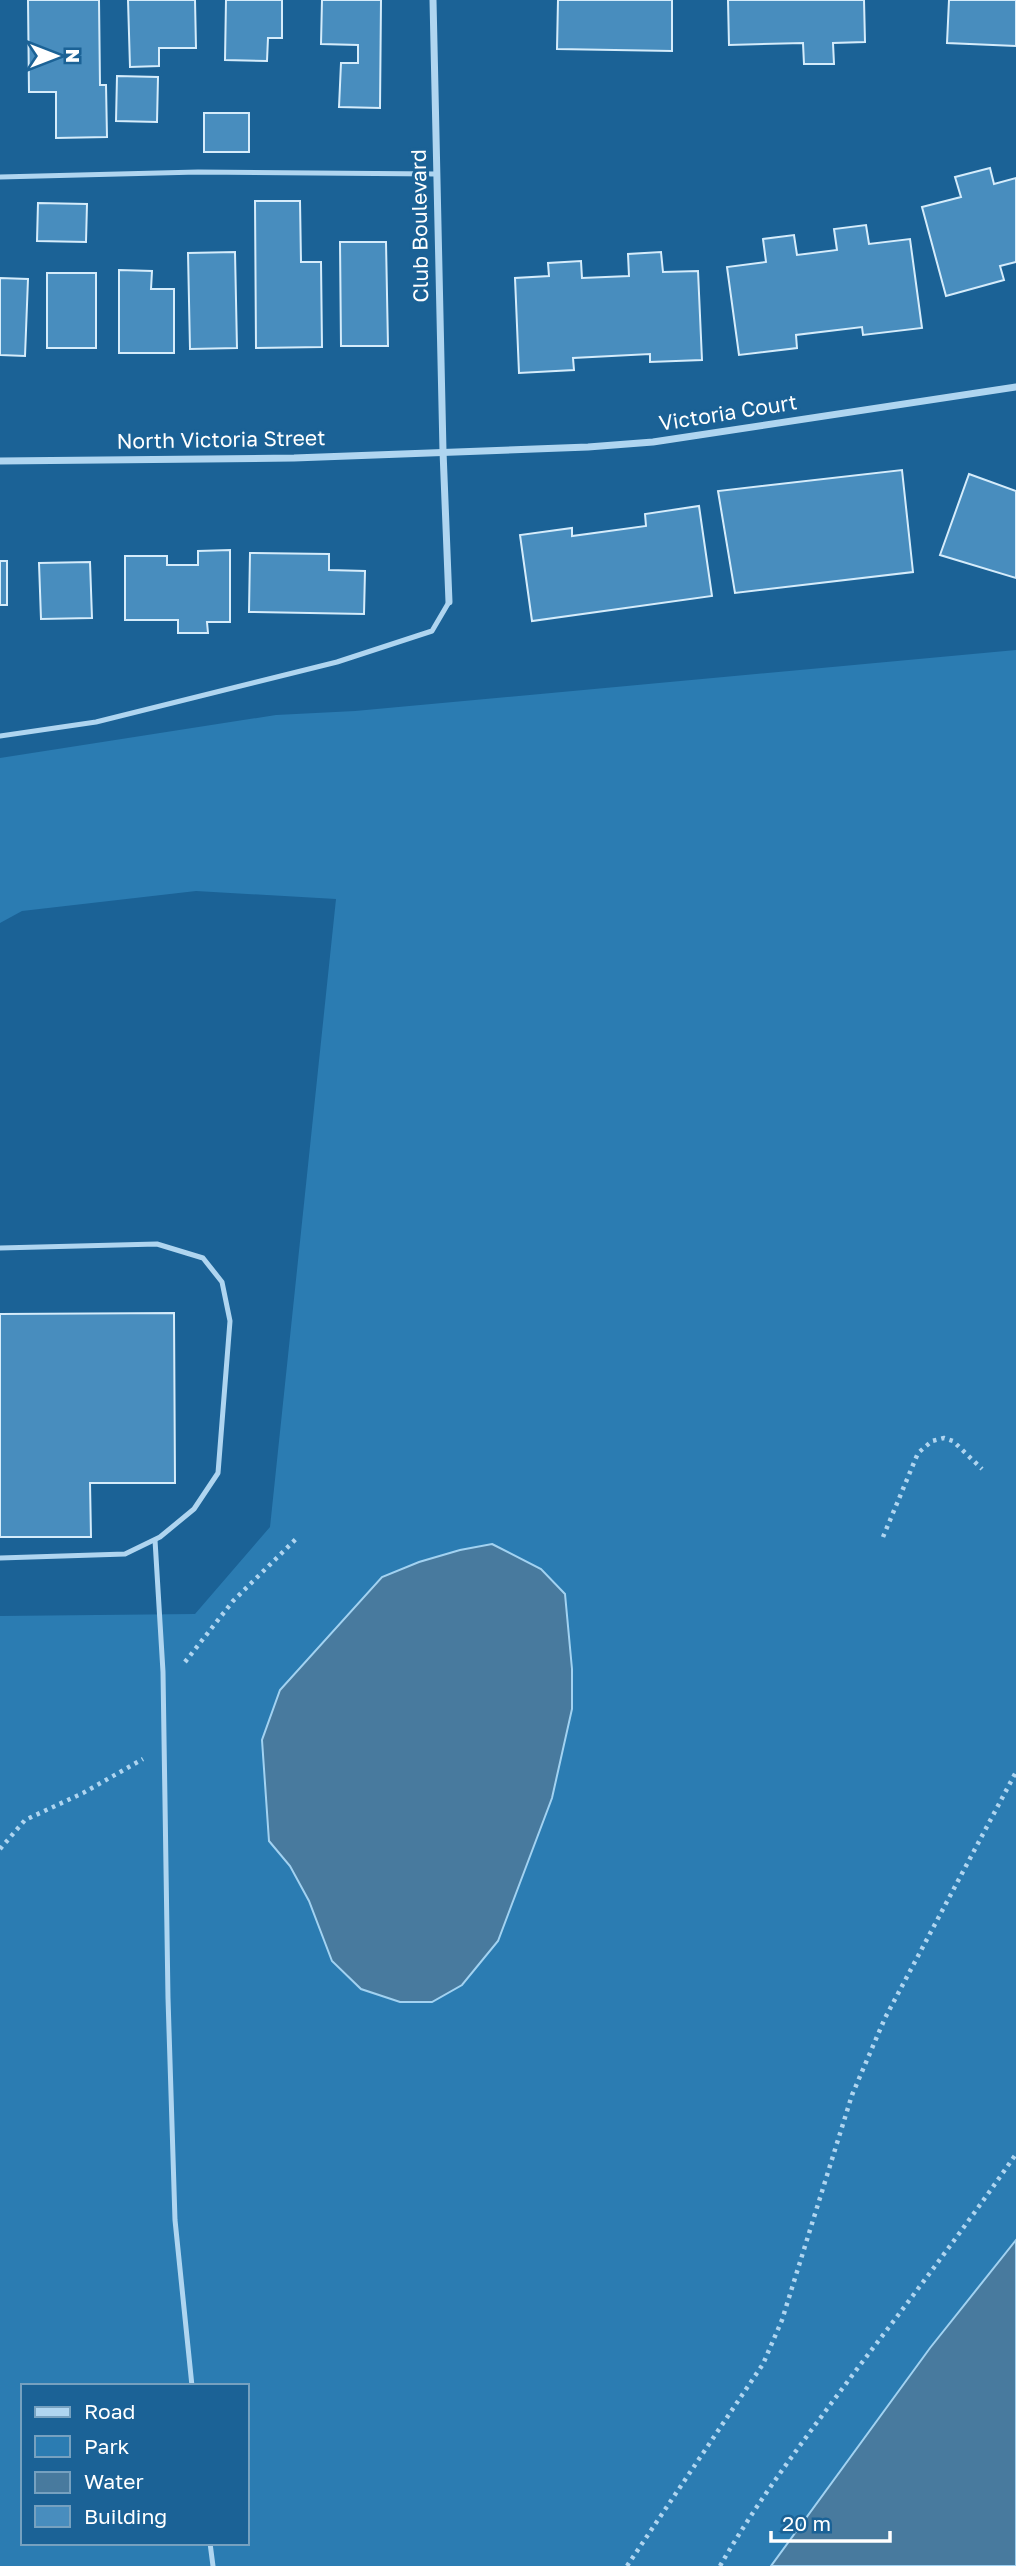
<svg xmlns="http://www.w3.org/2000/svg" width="1016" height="2566" font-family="'Golos Text',sans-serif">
<rect width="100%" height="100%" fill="#1b6296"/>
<path fill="#2b7cb2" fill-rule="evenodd" d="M 1016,650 L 1016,2240 L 930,2348 L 771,2566 L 0,2566 L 0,1616 L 195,1614 L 270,1527 L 336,899 L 196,891 L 22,911 L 0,923 L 0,758 L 276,715 L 355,711 ZM 23,2386 L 247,2386 L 247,2543 L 23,2543 Z"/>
<g fill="#487a9e" stroke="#a2d2f1" stroke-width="2">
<path d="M 492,1544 L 541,1569 L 565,1594 L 572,1669 L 572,1709 L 552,1798 L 498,1941 L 462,1985 L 432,2002 L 400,2002 L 361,1989 L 332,1961 L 309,1901 L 290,1866 L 269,1841 L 262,1740 L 280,1690 L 382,1577 L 419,1562 L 460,1550 Z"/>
<path d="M 1016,2240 L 1016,2566 L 771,2566 L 930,2348 Z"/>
</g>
<g fill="#488dbe" stroke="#d5ecfb" stroke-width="2">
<path d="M 28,0 L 99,0 L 100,85 L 106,85 L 107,137 L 56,138 L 56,92 L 29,92 Z"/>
<path d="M 128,0 L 195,0 L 196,48 L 159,48 L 159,66 L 130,67 Z"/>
<path d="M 226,0 L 282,0 L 282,38 L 268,38 L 267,61 L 225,60 Z"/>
<path d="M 322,0 L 381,0 L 380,108 L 339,107 L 341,63 L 358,63 L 358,45 L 321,44 Z"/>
<path d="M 558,0 L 672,0 L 672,51 L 557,49 Z"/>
<path d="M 728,0 L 864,0 L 865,42 L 833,43 L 834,64 L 804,64 L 803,43 L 729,45 Z"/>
<path d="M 949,0 L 1016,0 L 1016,46 L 947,43 Z"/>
<path d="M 117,76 L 158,77 L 157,122 L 116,121 Z"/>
<rect x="204" y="113" width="45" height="39"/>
<path d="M 990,168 L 994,184 L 1016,178 L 1016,262 L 1000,266 L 1004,280 L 946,296 L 922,207 L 961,197 L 955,177 Z"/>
<path d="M 255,201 L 300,201 L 301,262 L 321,262 L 322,347 L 256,348 Z"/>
<path d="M 38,203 L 87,204 L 86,242 L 37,241 Z"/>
<path d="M 866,225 L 869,244 L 910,239 L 922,328 L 863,335 L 862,327 L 796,335 L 797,348 L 739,355 L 727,267 L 766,262 L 763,239 L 794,235 L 797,255 L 837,250 L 834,229 Z"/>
<path d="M 340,242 L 386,242 L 388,346 L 341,346 Z"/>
<path d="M 235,252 L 237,348 L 190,349 L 188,253 Z"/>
<path d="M 661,252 L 663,272 L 698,271 L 702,360 L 650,362 L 650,354 L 573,358 L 574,370 L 519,373 L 515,278 L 549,276 L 548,263 L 581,261 L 582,278 L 629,276 L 628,254 Z"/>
<path d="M 119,270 L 152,271 L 151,289 L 174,289 L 174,353 L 119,353 Z"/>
<rect x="47" y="273" width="49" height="75"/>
<path d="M 0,278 L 28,279 L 25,356 L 0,355 Z"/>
<path d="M 902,470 L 913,572 L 735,593 L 718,491 Z"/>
<path d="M 969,474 L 1016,491 L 1016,578 L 940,555 Z"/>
<path d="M 699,506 L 712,596 L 532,621 L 520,535 L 572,528 L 572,536 L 646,526 L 645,514 Z"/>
<path d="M 230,550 L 230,622 L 207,622 L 208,633 L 178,633 L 178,620 L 125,620 L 125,556 L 167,556 L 167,565 L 198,565 L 198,551 Z"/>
<path d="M 250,553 L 329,554 L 329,570 L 365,571 L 364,614 L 249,612 Z"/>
<rect x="0" y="561" width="7" height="44"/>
<path d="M 90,562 L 92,618 L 41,619 L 39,563 Z"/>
<path d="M 174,1313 L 175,1483 L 90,1483 L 91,1537 L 0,1537 L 0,1314 Z"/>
</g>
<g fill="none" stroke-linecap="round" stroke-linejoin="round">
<g stroke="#afd5f0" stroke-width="4.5" stroke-dasharray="3.5 5" stroke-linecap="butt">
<path d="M 883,1537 L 918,1453 L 932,1441 L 944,1438 L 953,1441 L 982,1469"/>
<path d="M 185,1662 L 233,1601 L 297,1538"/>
<path d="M 0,1849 L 25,1820 L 83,1793 L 143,1759"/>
<path d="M 627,2566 L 763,2364 L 782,2320 L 852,2095 L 885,2018 L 1016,1772"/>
<path d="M 720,2566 C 759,2498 807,2436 854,2373 C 909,2301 964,2229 1016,2154"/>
</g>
<g stroke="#afd5f0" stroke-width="5">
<path d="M 0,177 L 198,172 L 436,174"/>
<path d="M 0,736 L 96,722 L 337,662 L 432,631 L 449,602"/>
<path d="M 0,1248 L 157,1244 L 203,1258 L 222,1282 L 230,1321 L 218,1473 L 194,1509 L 160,1537 L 125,1554 L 0,1558"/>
<path d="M 155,1540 L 163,1672 L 168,1998 L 175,2220 L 192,2386"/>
<path d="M 210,2543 L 213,2566"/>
</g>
<g stroke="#afd5f0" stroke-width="7">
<path d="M 433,0 L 443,451 L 449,602"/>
<path d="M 0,461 L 294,458 L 588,447 L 653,442 L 1016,387"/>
</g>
</g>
<g text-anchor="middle" stroke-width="6" stroke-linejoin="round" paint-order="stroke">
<g font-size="21" fill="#fff" stroke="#1b6296">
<text transform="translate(420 226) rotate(-91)" y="7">Club Boulevard</text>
<text transform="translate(728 413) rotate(-9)" y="7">Victoria Court</text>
<text transform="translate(221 440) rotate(-1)" y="7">North Victoria Street</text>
</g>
</g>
<rect x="21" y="2384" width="228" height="161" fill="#1b6296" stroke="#76a1c0" stroke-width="2"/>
<rect x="35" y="2407" width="35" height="10" fill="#afd5f0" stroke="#76a1c0" stroke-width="2"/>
<text x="84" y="2419" font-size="21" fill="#ffffff">Road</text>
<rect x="35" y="2436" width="35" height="21" fill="#2b7cb2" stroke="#76a1c0" stroke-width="2"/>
<text x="84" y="2454" font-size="21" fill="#ffffff">Park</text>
<rect x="35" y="2472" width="35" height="21" fill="#487a9e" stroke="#76a1c0" stroke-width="2"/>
<text x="84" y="2489" font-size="21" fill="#ffffff">Water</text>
<rect x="35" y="2506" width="35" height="21" fill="#488dbe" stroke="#76a1c0" stroke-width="2"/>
<text x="84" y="2524" font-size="21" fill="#ffffff">Building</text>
<g transform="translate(56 56) rotate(90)" stroke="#1b6296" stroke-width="5" paint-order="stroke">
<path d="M0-5L12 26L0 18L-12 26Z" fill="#ffffff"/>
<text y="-10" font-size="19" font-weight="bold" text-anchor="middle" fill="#ffffff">N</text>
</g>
<path d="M771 2531v10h119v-10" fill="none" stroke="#ffffff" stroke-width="3.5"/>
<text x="782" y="2531" font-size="21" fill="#ffffff" stroke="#1b6296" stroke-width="5" paint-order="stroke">20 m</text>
</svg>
